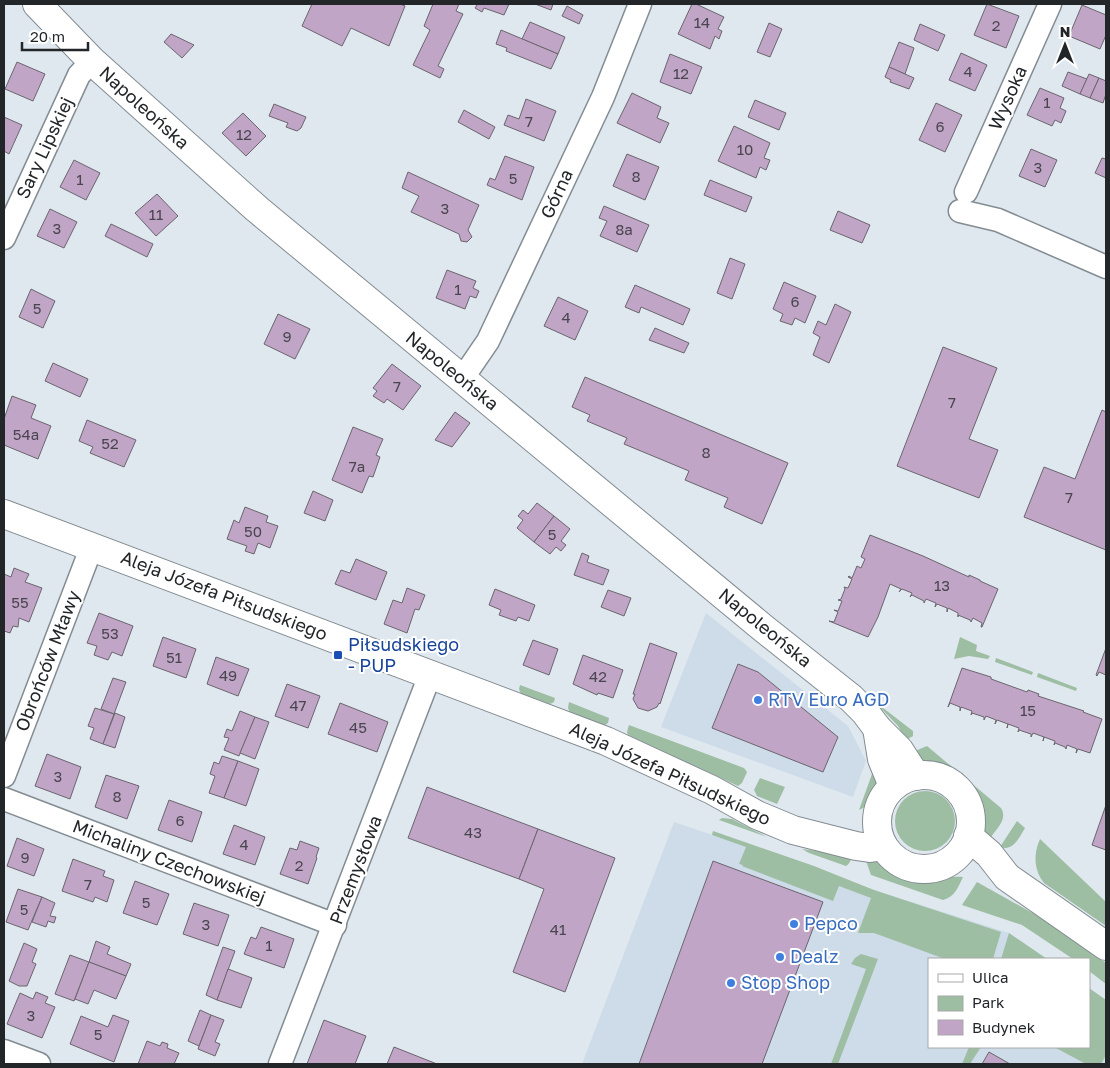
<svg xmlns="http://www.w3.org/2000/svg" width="1110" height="1068" font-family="'Golos Text',sans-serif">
<rect width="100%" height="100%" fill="#dfe8ef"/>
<g fill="#cddce8">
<path d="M 706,613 L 848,726 L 866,761 L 853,797 L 661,727 Z"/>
<path d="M 674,822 L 874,890 L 1009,933 L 1047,959 L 929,959 L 929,1047 L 1089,1047 L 1089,988 L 1106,1000 L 1106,1064 L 582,1064 Z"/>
</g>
<g fill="#9ebea3">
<path d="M 960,637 L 977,645 L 976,651 L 990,656 L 988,659 L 969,656 L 954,659 Z"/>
<path d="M 996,658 L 1033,672 L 1032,675 L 995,662 Z"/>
<path d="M 1038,673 L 1077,688 L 1076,691 L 1037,677 Z"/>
<path d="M 520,685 L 555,698 L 554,702 L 550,704 L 521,694 L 519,689 Z"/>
<path d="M 874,701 L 913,731 L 913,736 L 906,740 L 898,726 Z"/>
<path d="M 569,702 L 609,718 L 608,723 L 605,725 L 570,713 L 568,708 Z"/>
<path d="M 629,725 L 744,768 L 747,772 L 742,783 L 738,786 L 628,735 L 627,732 Z"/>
<path d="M 927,746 L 1001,808 C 1008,819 997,828 991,837 L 983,831 C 980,817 981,805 975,792 C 970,783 958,774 948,769 C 935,763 922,765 915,751 Z"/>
<path d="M 878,771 C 877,786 874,804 859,810 L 872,774 Z"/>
<path d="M 760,778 L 785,787 L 777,804 L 757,796 L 754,790 Z"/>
<circle cx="925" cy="821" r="30"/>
<path d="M 722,818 L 732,819 L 767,837 L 719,820 Z"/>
<path d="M 1017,821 L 1025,828 C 1019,838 1013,852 1000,847 Z"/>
<path d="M 713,831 L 814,866 L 874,890 L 1001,932 L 993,959 L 945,959 L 874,933 L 858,933 L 871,898 L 839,886 L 833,901 L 742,866 L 743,865 L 739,864 L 746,847 L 712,835 Z"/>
<path d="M 1040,839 L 1106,902 L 1106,926 L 1044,883 C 1034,871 1033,854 1040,839 Z"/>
<path d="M 802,849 L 824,852 L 851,854 C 852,858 850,864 846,866 L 809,853 Z"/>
<path d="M 864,855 C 881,859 892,870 907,876 C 925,883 945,875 963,877 C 958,887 955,897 943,900 L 871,875 Z"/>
<path d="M 977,882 L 1036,915 L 1106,963 L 1106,984 L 1089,971 L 1089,959 L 1073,959 L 1022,925 L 962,905 Z"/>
<path d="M 1009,933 L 1047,959 L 1001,959 Z"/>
<path d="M 861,954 L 878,959 L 838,1064 L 831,1064 L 866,969 L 851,964 L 855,958 Z"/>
<path d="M 1089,988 L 1106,1000 L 1106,1055 L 1101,1064 L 1086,1064 L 1054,1047 L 1089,1047 Z"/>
<path d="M 969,1047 L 981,1047 L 970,1064 L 962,1064 Z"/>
</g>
<g fill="#c0a5c7" stroke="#6b656d">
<path d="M 312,4 L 400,4 L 405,6 L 389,46 L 351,28 L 342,46 L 302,26 Z"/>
<path d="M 433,4 L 459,4 L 456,11 L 463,14 L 438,66 L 444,69 L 440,78 L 413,65 L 430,30 L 424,26 Z"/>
<path d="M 476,4 L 509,4 L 504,15 L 484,8 L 482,12 L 475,8 L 477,5 Z"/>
<path d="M 535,4 L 553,4 L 551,10 Z"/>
<path d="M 692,4 L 696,4 L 724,17 L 718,29 L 722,31 L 719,39 L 715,36 L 710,49 L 678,34 Z"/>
<path d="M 987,4 L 1019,16 L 1006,48 L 974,35 Z"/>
<path d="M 1082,5 L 1106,15 L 1106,35 L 1100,49 L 1069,36 Z"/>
<path d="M 567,6 L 583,15 L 579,24 L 562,16 Z"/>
<path d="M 530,22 L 565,37 L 558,54 L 522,39 Z"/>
<path d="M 769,23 L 782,29 L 770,57 L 757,52 Z"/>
<path d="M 920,24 L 945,35 L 938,51 L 914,40 Z"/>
<path d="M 501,30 L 558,54 L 551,69 L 506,51 L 507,48 L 496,44 Z"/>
<path d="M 171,34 L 194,45 L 182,58 L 164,42 Z"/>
<path d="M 899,42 L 914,48 L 905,74 L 889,67 Z"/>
<path d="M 961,53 L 987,65 L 975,91 L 949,80 Z"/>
<path d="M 670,54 L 702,67 L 691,94 L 660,82 Z"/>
<path d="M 17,62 L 45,74 L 33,101 L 5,89 Z"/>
<path d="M 889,67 L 914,78 L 909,89 L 890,82 L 891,80 L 885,77 Z"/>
<path d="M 1068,72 L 1087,79 L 1080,94 L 1062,86 Z"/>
<path d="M 1089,74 L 1099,78 L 1090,98 L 1080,94 Z"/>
<path d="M 1099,78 L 1106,81 L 1106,94 L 1103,103 L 1090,98 Z"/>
<path d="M 1040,88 L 1064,98 L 1060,108 L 1066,111 L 1061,123 L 1055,120 L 1052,126 L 1027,115 Z"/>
<path d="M 632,93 L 661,107 L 657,118 L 669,123 L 660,143 L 617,123 Z"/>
<path d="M 526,99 L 556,111 L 544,141 L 504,125 L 508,115 L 519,119 Z"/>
<path d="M 755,100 L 786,113 L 779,130 L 748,117 Z"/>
<path d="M 936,103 L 962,115 L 945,152 L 919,140 Z"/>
<path d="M 274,104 L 306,117 L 301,128 L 297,131 L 286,127 L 288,123 L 269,116 Z"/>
<path d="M 464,110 L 495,127 L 489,139 L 458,122 Z"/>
<path d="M 243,113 L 266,136 L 246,156 L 222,133 Z"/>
<path d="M 4,117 L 22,125 L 9,154 L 4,151 Z"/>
<path d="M 734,126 L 770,143 L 764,158 L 770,160 L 766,170 L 760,167 L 756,178 L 718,161 Z"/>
<path d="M 1031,149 L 1057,160 L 1045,187 L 1019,176 Z"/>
<path d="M 627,154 L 659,167 L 645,200 L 613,186 Z"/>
<path d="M 505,156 L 534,167 L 522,200 L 487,185 L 490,178 L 495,180 Z"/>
<path d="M 1102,158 L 1106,159 L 1106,178 L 1095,173 Z"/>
<path d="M 74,160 L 100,173 L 86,200 L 60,187 Z"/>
<path d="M 408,172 L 479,205 L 468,230 L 472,237 L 467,242 L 461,241 L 459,234 L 411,212 L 419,196 L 402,188 Z"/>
<path d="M 710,180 L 752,197 L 746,212 L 704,195 Z"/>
<path d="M 157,194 L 178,216 L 156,236 L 135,213 Z"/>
<path d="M 604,206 L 649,225 L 637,252 L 600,236 L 607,221 L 599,218 Z"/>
<path d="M 50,209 L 77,222 L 64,248 L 37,236 Z"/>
<path d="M 838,211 L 870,225 L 862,243 L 830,230 Z"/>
<path d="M 111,224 L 153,244 L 147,257 L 105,236 Z"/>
<path d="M 730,258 L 745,264 L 732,299 L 717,293 Z"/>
<path d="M 447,270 L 476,281 L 473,288 L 479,291 L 476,298 L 470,296 L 465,309 L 436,298 Z"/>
<path d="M 784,282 L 816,296 L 805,323 L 795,318 L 792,325 L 780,321 L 783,314 L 773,309 Z"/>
<path d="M 635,285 L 690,309 L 683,325 L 641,307 L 639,313 L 625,307 Z"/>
<path d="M 31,289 L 55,301 L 43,328 L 19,317 Z"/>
<path d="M 558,297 L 588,311 L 575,340 L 544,326 Z"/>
<path d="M 835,304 L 851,312 L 829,363 L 813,355 L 820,337 L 813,333 L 818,321 L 826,325 Z"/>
<path d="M 278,314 L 310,329 L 295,359 L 264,344 Z"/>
<path d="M 655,328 L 689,343 L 684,353 L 649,340 Z"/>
<path d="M 943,347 L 997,368 L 969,439 L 998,450 L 979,498 L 897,466 Z"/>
<path d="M 53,363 L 88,379 L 80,397 L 45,381 Z"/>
<path d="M 392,364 L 421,386 L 403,410 L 387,399 L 384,403 L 373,396 L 377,391 L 373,388 Z"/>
<path d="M 585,377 L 788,463 L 762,524 L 724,507 L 728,498 L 685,480 L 689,471 L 624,444 L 627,438 L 587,421 L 590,415 L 572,407 Z"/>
<path d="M 12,396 L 36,405 L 31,418 L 51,426 L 38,459 L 4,445 L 4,419 Z"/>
<path d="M 1102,410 L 1106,412 L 1106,550 L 1024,517 L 1044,467 L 1075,479 Z"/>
<path d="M 455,412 L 470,423 L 452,447 L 435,440 Z"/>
<path d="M 87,420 L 136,440 L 124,467 L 90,453 L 93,447 L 79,441 Z"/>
<path d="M 353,427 L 383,439 L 376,455 L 380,457 L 373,477 L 369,476 L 362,493 L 332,480 Z"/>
<path d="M 313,491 L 333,500 L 325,521 L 304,513 Z"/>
<path d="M 537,503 L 554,516 L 534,542 L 517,528 L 523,520 L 518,516 L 523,510 L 528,514 Z"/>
<path d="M 245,507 L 268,516 L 266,522 L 278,526 L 270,548 L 258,543 L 254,554 L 245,551 L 247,546 L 227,539 L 234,520 L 239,523 Z"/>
<path d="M 554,516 L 570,529 L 561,541 L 566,545 L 561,551 L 556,547 L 550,554 L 534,542 Z"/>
<path d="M 870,535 L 923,556 L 969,577 L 969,575 L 980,580 L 980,581 L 998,589 L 982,627 L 981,627 L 982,623 L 973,618 L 971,622 L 970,620 L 958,615 L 958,617 L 958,613 L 948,608 L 947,612 L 947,608 L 937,604 L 935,607 L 936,603 L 926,599 L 924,603 L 924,601 L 912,595 L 910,597 L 912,593 L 902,589 L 899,592 L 901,589 L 890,584 L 878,617 L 868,637 L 829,621 L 834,622 L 838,612 L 834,610 L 838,611 L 842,601 L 838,600 L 841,599 L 845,589 L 844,587 L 848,588 L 852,579 L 848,577 L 849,576 L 852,578 L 857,566 L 861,568 L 865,559 L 861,557 Z"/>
<path d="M 582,553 L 589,556 L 587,562 L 609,570 L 603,585 L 574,575 Z"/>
<path d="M 356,559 L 387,572 L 376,600 L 335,584 L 341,570 L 350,573 Z"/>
<path d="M 14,568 L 29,574 L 25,582 L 42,588 L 29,622 L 19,618 L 18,627 L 13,626 L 10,633 L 4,631 L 4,574 L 11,577 Z"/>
<path d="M 407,588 L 425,595 L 419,610 L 415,609 L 407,633 L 384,624 L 393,600 L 402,603 Z"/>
<path d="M 495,589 L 535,605 L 529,621 L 518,617 L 516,621 L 499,615 L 501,610 L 489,605 Z"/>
<path d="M 608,590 L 631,598 L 624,616 L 601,607 Z"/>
<path d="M 99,613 L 133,626 L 122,656 L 112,652 L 108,660 L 94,655 L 97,646 L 87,643 Z"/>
<path d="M 163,637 L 196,649 L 186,678 L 153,666 Z"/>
<path d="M 533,640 L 558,649 L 549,675 L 523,665 Z"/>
<path d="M 650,643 L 677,653 L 660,704 L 659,703 L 657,707 L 648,711 L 638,708 L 633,699 L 635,694 L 633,694 Z"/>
<path d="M 1106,648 L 1106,675 L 1099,672 L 1097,676 L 1096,675 Z"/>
<path d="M 583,655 L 623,670 L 613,698 L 598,693 L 597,695 L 573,684 Z"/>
<path d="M 216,657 L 249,669 L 238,696 L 207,684 Z"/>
<path d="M 738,664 L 758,672 L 838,737 L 823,772 L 712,728 Z"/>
<path d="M 962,668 L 991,677 L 991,679 L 1027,692 L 1028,690 L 1039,694 L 1038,696 L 1084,711 L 1083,712 L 1102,719 L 1090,753 L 1078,749 L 1076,753 L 1077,749 L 1067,745 L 1066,749 L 1065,747 L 1055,743 L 1054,745 L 1055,741 L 1044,737 L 1043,741 L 1044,737 L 1033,733 L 1031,737 L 1031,734 L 1019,730 L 1018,732 L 1019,728 L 1008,724 L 1007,728 L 1008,724 L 997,720 L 995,724 L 996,720 L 986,716 L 984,720 L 984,717 L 972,713 L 971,715 L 972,711 L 961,707 L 960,711 L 960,707 L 950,703 L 948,707 Z"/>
<path d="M 113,678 L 126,682 L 114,714 L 101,709 Z"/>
<path d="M 287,684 L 320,696 L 308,728 L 275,716 Z"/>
<path d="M 340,703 L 388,722 L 377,752 L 328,734 Z"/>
<path d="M 95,708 L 114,714 L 103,744 L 90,739 L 94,728 L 88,726 Z"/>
<path d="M 240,711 L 255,717 L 239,756 L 224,750 L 229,738 L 224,737 L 227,729 L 232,731 Z"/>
<path d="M 115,713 L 125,717 L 115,748 L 103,744 Z"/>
<path d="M 255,717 L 269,722 L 255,759 L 240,753 Z"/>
<path d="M 47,754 L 81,767 L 70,799 L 35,786 Z"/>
<path d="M 222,756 L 238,761 L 224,798 L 209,793 L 215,776 L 210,774 L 214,762 L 219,764 Z"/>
<path d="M 238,761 L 259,769 L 246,806 L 224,798 Z"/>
<path d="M 106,775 L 139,786 L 127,819 L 95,807 Z"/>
<path d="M 427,787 L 538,829 L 519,879 L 408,838 Z"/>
<path d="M 169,800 L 202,812 L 192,842 L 158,830 Z"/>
<path d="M 1106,805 L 1106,850 L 1092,845 Z"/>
<path d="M 234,825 L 265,837 L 255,865 L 223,854 Z"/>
<path d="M 538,829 L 615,858 L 565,992 L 513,972 L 544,889 L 519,879 Z"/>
<path d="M 17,838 L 44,849 L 34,876 L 7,866 Z"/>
<path d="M 300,841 L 319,848 L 316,857 L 317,858 L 308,884 L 280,874 L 290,848 L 297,850 Z"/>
<path d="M 73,859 L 105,871 L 103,876 L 114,880 L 107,902 L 95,897 L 93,902 L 62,891 Z"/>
<path d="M 713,861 L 823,902 L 762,1064 L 639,1064 Z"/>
<path d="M 135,881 L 169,894 L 157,925 L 123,913 Z"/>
<path d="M 18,889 L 42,897 L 28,930 L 6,922 Z"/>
<path d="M 42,897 L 55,903 L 50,916 L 56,917 L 54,923 L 48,921 L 46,927 L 32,922 Z"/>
<path d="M 194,903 L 229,915 L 218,946 L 183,934 Z"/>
<path d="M 261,927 L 294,939 L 284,968 L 244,954 L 251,937 L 256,939 Z"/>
<path d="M 96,941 L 110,947 L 107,954 L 131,964 L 126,976 L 89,962 Z"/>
<path d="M 24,943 L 37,949 L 32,962 L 36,964 L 27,986 L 19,986 L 9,981 Z"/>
<path d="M 223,947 L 235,951 L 217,1000 L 206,995 Z"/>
<path d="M 70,955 L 89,962 L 74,1001 L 55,994 Z"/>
<path d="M 89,962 L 126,976 L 116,999 L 94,990 L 88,1004 L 75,999 Z"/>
<path d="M 228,969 L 252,978 L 241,1008 L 217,1000 Z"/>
<path d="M 36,992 L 48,997 L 45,1003 L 55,1007 L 42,1038 L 7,1024 L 20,993 L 33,999 Z"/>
<path d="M 200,1010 L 211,1015 L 199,1046 L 188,1041 Z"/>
<path d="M 113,1015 L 129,1021 L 114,1062 L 70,1044 L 81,1016 L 108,1027 Z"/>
<path d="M 211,1015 L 224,1020 L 215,1042 L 220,1044 L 215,1056 L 198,1049 Z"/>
<path d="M 324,1020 L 366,1036 L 355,1064 L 307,1064 Z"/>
<path d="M 147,1041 L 160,1046 L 162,1042 L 168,1044 L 167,1048 L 179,1053 L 174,1064 L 138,1064 Z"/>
<path d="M 394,1047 L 437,1064 L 387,1064 Z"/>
<path d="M 989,1052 L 1010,1064 L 982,1064 Z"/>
</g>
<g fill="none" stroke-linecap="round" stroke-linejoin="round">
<g stroke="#838c92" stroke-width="25">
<g id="minor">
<path d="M 966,192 L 1050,4"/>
<path d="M 960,211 L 998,220 L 1106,267"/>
<path d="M 4,238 L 79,75 L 92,61"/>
<path d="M 462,379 L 488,341 L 603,97 L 640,4"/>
<path d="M 4,776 L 92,546"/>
<path d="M 4,799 L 335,925"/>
<path d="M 4,1051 L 39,1064"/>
<path d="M 280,1064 L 430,675"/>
</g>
</g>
<g stroke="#838c92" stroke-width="30">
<g id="tertiary">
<path d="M 37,4 L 92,61 L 257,209 L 763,628 L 851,698 L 865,712 L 877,728 L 899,750 L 916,776"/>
<path d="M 877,728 L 882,759 L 893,786"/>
</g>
</g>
<g stroke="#838c92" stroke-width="30">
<g id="secondary">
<path d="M 4,514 L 606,741 L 712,790 L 757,815 L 793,830 L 856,846 L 870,848 L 883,846"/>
<circle cx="924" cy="822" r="47"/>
<path d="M 968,836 L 989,854 L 1007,877 L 1106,946"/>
</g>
</g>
<use href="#minor" stroke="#fff" stroke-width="22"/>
<use href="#tertiary" stroke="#fff" stroke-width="28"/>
<use href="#secondary" stroke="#fff" stroke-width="28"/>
</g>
<rect fill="#1a4fb4" stroke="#fff" stroke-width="2" x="333" y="650" width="10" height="10" rx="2.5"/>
<g fill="#3f7fe0" stroke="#fff" stroke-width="2">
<circle cx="758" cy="700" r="5"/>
<circle cx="794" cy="924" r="5"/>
<circle cx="780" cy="957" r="5"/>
<circle cx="731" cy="983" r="5"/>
</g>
<g text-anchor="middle" stroke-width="4" stroke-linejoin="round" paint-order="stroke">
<g font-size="15" fill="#4a4650">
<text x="702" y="28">14</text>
<text x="996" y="31">2</text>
<text x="968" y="77">4</text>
<text x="681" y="79">12</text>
<text x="1047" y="108">1</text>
<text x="529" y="127">7</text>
<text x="940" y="132">6</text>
<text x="244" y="140">12</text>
<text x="745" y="155">10</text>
<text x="1038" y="173">3</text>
<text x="636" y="182">8</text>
<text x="513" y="184">5</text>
<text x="80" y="185">1</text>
<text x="445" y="214">3</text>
<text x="156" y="220">11</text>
<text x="57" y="234">3</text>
<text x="624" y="235">8a</text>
<text x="458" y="295">1</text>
<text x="795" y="307">6</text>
<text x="37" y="314">5</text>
<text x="566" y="323">4</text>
<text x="287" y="342">9</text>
<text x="397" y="392">7</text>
<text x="952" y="408">7</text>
<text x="26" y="440">54a</text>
<text x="110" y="449">52</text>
<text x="706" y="458">8</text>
<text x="357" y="472">7a</text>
<text x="1069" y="503">7</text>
<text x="253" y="537">50</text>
<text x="552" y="540">5</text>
<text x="942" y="591">13</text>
<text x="20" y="608">55</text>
<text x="110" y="639">53</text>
<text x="174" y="663">51</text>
<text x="228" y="681">49</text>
<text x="598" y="682">42</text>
<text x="298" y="711">47</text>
<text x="1028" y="716">15</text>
<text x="358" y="733">45</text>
<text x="58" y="782">3</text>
<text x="117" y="802">8</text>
<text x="180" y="826">6</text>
<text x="473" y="838">43</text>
<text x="244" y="850">4</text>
<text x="25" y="863">9</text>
<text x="299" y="871">2</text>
<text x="88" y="890">7</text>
<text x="146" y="908">5</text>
<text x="24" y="915">5</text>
<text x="206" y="930">3</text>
<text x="558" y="935">41</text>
<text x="269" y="951">1</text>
<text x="31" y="1021">3</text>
<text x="98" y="1040">5</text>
</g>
<g font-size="18" fill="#232629" stroke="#fff">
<text transform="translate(1008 98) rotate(-66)" y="6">Wysoka</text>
<text transform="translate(144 108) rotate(42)" y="6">Napoleońska</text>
<text transform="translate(45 148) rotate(-65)" y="6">Sary Lipskiej</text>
<text transform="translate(557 194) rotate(-65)" y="6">Górna</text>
<text transform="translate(452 371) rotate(39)" y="6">Napoleońska</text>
<text transform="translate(224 596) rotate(21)" y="6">Aleja Józefa Piłsudskiego</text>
<text transform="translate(765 628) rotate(39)" y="6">Napoleońska</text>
<text transform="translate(48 661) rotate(-69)" y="6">Obrońców Mławy</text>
<text transform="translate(670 774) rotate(25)" y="6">Aleja Józefa Piłsudskiego</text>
<text transform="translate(169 862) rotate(21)" y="6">Michaliny Czechowskiej</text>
<text transform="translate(356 870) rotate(-69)" y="6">Przemysłowa</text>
</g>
<g font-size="18" fill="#164399" stroke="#fff" text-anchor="start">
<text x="348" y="651">Piłsudskiego<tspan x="348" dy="21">- PUP</tspan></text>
</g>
<g font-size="18" fill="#366cbe" stroke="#fff" text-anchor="start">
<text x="768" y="706">RTV Euro AGD</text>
<text x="804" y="930">Pepco</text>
<text x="790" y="963">Dealz</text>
<text x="741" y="989">Stop Shop</text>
</g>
</g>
<rect width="1110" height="1068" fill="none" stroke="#232629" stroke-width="10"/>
<rect x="928" y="958" width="162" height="90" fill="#ffffff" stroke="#a7a8a9"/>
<rect x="938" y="974" width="25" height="8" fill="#ffffff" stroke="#a7a8a9"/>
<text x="972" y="983" font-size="15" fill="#232629">Ulica</text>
<rect x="938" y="996" width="25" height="15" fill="#9ebea3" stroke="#a7a8a9"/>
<text x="972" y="1008" font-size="15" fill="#232629">Park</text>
<rect x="938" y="1020" width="25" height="15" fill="#c0a5c7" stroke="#a7a8a9"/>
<text x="972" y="1033" font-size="15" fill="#232629">Budynek</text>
<g transform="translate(1065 45)" stroke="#ffffff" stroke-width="4" paint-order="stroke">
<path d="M0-4L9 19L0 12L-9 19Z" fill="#232629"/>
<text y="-8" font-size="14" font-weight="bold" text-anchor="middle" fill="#232629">N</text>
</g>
<path d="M22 42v8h66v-8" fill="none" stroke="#232629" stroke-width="2.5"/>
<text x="30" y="42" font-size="15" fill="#232629" stroke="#ffffff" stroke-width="4" paint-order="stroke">20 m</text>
</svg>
